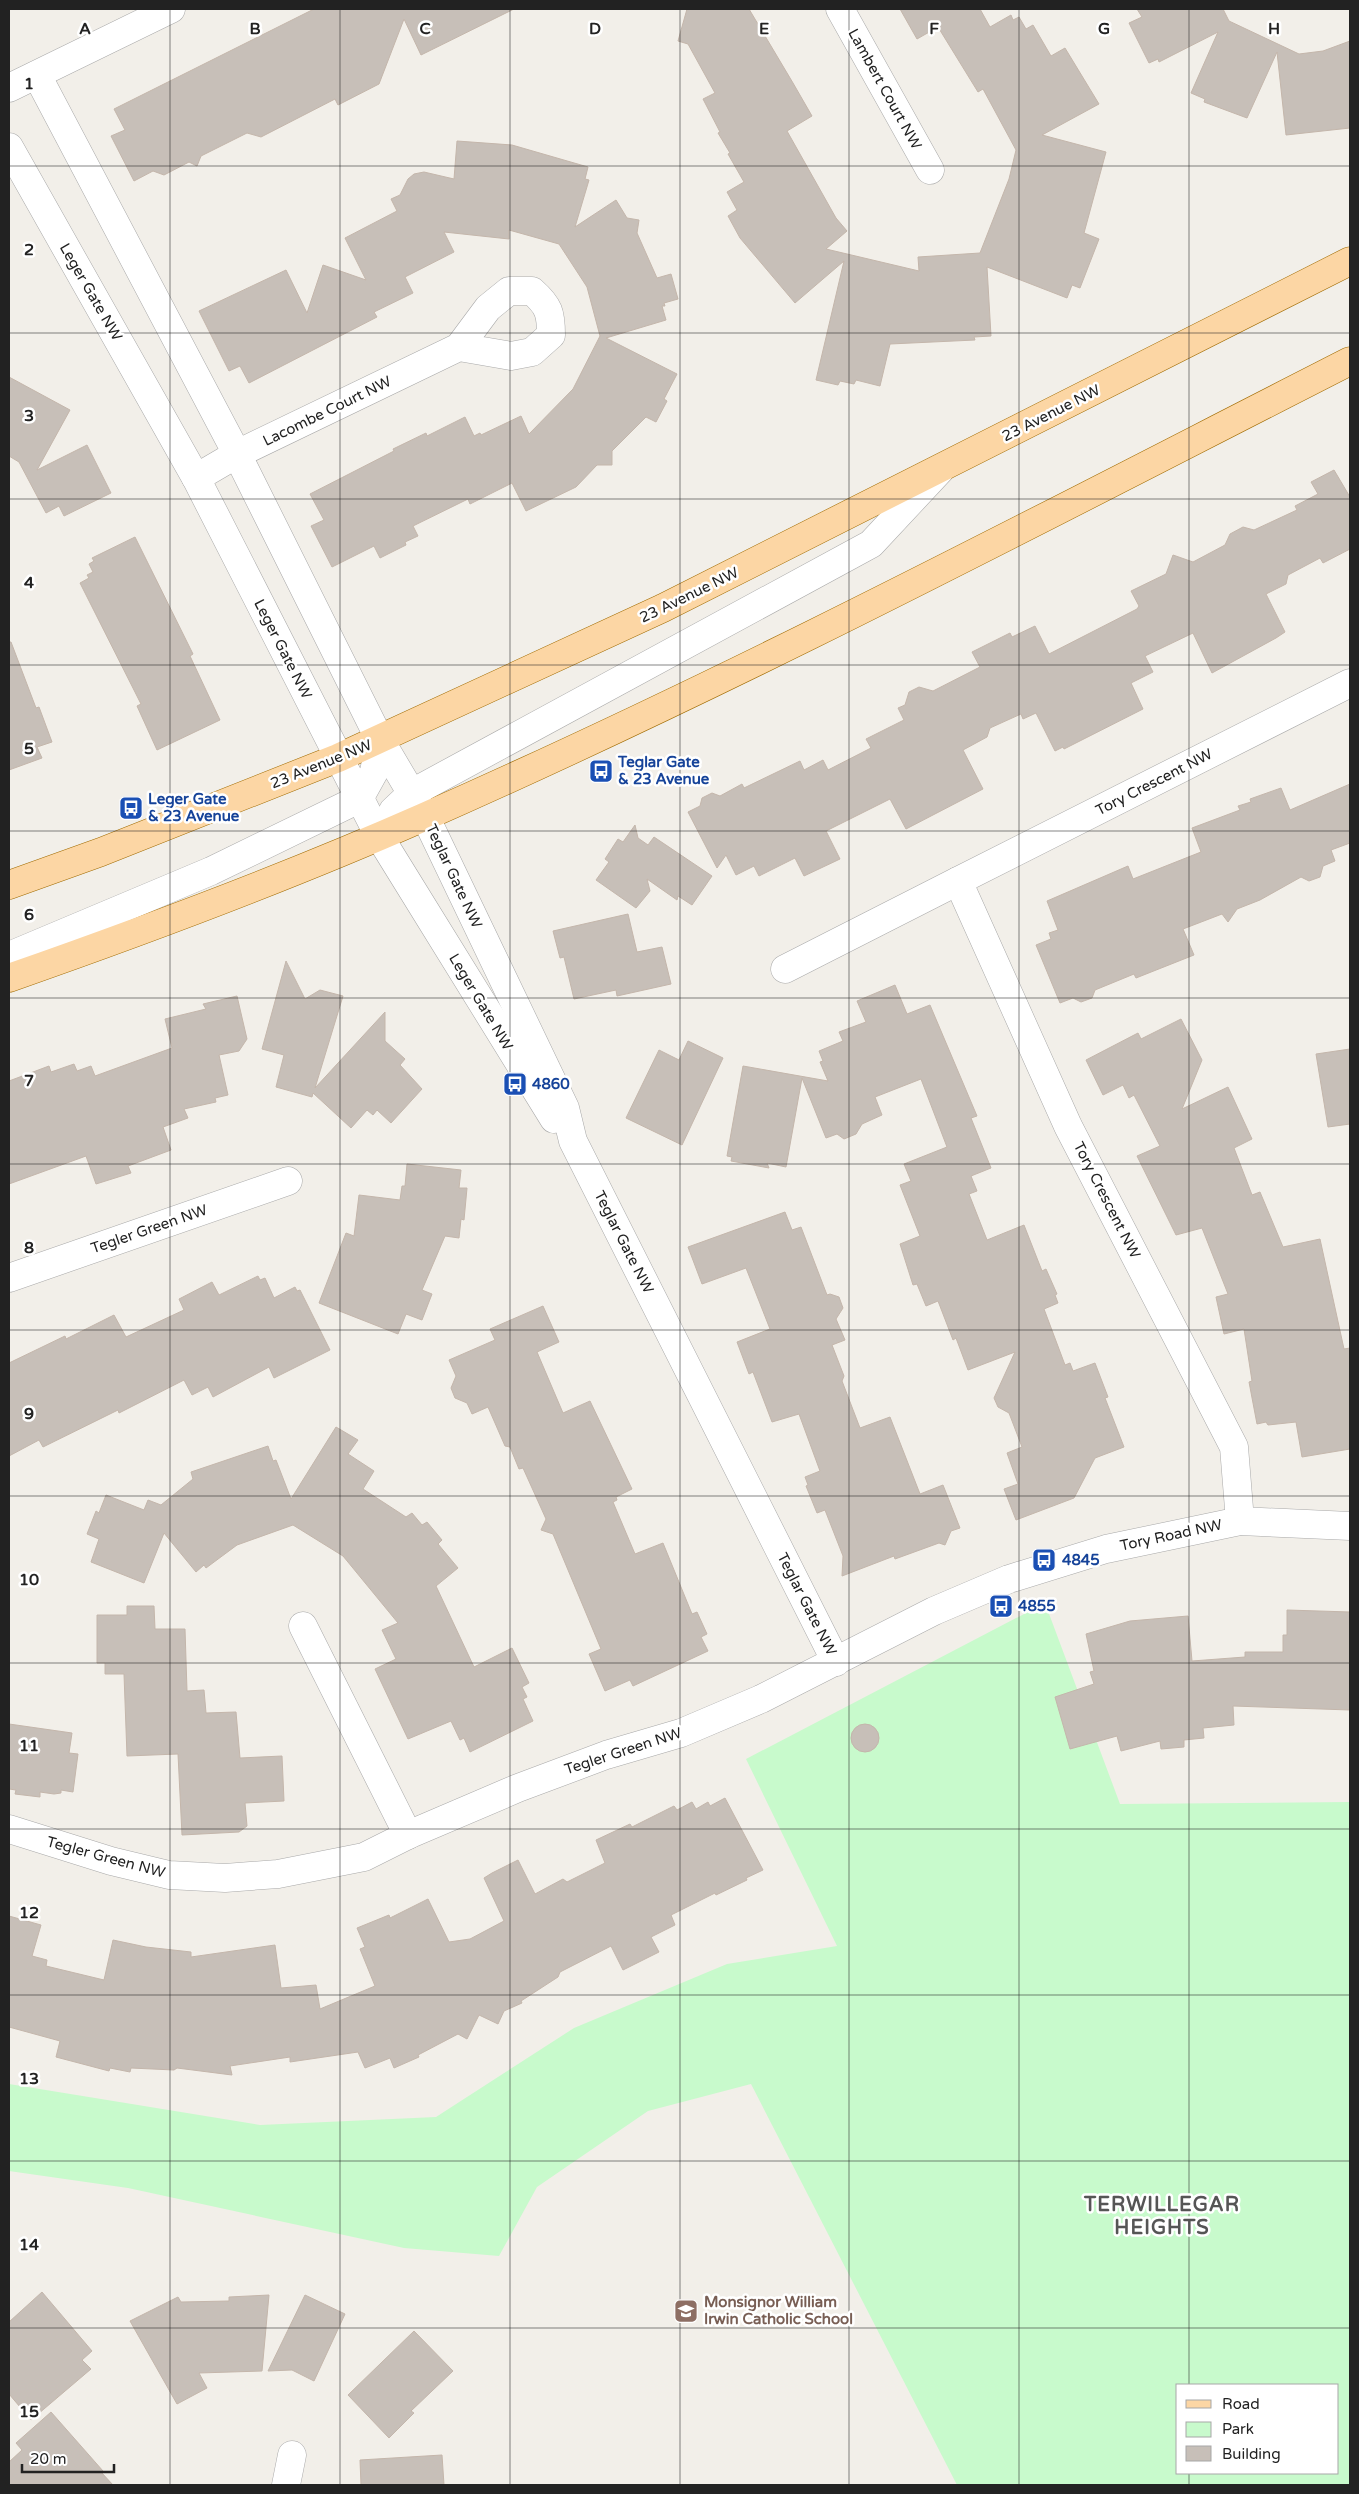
<svg xmlns="http://www.w3.org/2000/svg" width="1359" height="2494" font-family="'Varela Round',sans-serif">
<rect width="100%" height="100%" fill="#f2efe9"/>
<path fill="#c8facc" fill-rule="evenodd" d="M 1045,1603 L 1120,1804 L 1350,1802 L 1350,2485 L 957,2485 L 751,2084 L 648,2111 L 537,2187 L 499,2256 L 404,2248 L 128,2188 L 9,2171 L 9,2084 L 260,2125 L 436,2117 L 574,2028 L 727,1964 L 837,1946 L 746,1759 ZM 1178,2385 L 1338,2385 L 1338,2473 L 1178,2473 Z"/>
<g fill="#c7bfb8" stroke="#c4b6ab">
<path d="M 314,9 L 514,9 L 421,55 L 404,19 L 379,84 L 338,105 L 335,99 L 261,137 L 247,133 L 201,156 L 197,166 L 189,162 L 164,175 L 153,171 L 134,181 L 111,136 L 125,130 L 114,109 Z"/>
<path d="M 687,9 L 749,9 L 793,83 L 812,116 L 787,131 L 836,218 L 847,231 L 826,249 L 919,271 L 918,257 L 980,253 L 1009,179 L 1016,150 L 983,89 L 978,92 L 938,27 L 917,39 L 900,9 L 980,9 L 990,27 L 1011,15 L 1013,20 L 1019,17 L 1026,29 L 1033,25 L 1051,56 L 1065,48 L 1099,104 L 1042,135 L 1106,152 L 1084,233 L 1099,239 L 1080,288 L 1072,285 L 1067,298 L 987,267 L 991,336 L 974,337 L 975,340 L 890,344 L 880,386 L 856,380 L 854,384 L 840,381 L 838,385 L 816,380 L 844,261 L 795,303 L 740,238 L 728,216 L 737,210 L 727,192 L 744,182 L 728,154 L 730,153 L 718,133 L 720,132 L 703,99 L 715,93 L 688,44 L 678,41 Z"/>
<path d="M 1137,9 L 1223,9 L 1229,21 L 1299,54 L 1323,51 L 1350,41 L 1350,128 L 1286,135 L 1277,52 L 1247,118 L 1204,102 L 1205,99 L 1191,93 L 1218,32 L 1159,62 L 1158,59 L 1149,63 L 1129,23 L 1142,17 Z"/>
<path d="M 457,141 L 512,145 L 588,167 L 585,179 L 589,180 L 575,227 L 616,200 L 627,218 L 639,220 L 637,233 L 657,278 L 671,274 L 678,299 L 664,303 L 665,306 L 662,306 L 666,320 L 606,338 L 677,374 L 664,399 L 667,401 L 656,422 L 646,417 L 612,451 L 612,465 L 597,465 L 576,487 L 526,511 L 512,483 L 470,504 L 468,499 L 413,526 L 418,536 L 405,542 L 406,545 L 380,558 L 374,546 L 332,567 L 311,526 L 324,520 L 310,494 L 394,451 L 393,449 L 426,433 L 427,436 L 465,417 L 474,436 L 480,433 L 481,435 L 521,416 L 529,434 L 573,389 L 600,336 L 587,287 L 559,244 L 509,230 L 509,239 L 444,232 L 454,252 L 405,277 L 413,293 L 374,312 L 377,317 L 249,383 L 240,366 L 229,371 L 199,311 L 286,270 L 307,313 L 323,265 L 366,280 L 345,238 L 397,211 L 391,199 L 400,195 L 408,179 L 414,174 L 424,172 L 454,179 Z"/>
<path d="M 9,377 L 70,410 L 37,470 L 87,445 L 111,493 L 64,516 L 59,506 L 46,513 L 19,462 L 9,456 Z"/>
<path d="M 1334,470 L 1350,497 L 1350,549 L 1323,563 L 1320,558 L 1288,575 L 1286,584 L 1266,594 L 1285,632 L 1276,638 L 1212,673 L 1193,633 L 1145,656 L 1153,672 L 1131,683 L 1143,709 L 1064,749 L 1063,747 L 1055,751 L 1036,713 L 1023,719 L 1021,714 L 990,728 L 987,737 L 963,750 L 983,789 L 906,829 L 890,799 L 826,831 L 840,859 L 804,876 L 795,858 L 759,876 L 754,866 L 736,875 L 726,855 L 717,868 L 688,812 L 700,806 L 702,798 L 712,793 L 720,796 L 742,784 L 744,788 L 800,761 L 804,770 L 823,760 L 828,770 L 871,748 L 866,739 L 904,720 L 898,708 L 905,705 L 909,692 L 919,687 L 933,691 L 980,667 L 972,652 L 1010,633 L 1012,637 L 1035,626 L 1049,654 L 1137,609 L 1139,606 L 1131,591 L 1166,574 L 1173,555 L 1193,562 L 1225,545 L 1230,534 L 1243,527 L 1254,530 L 1297,510 L 1295,506 L 1318,494 L 1311,482 Z"/>
<path d="M 135,537 L 193,654 L 190,656 L 220,720 L 157,750 L 137,706 L 141,704 L 80,583 L 89,578 L 87,575 L 93,572 L 89,564 L 94,561 L 92,558 Z"/>
<path d="M 9,642 L 11,642 L 36,708 L 39,707 L 52,742 L 37,747 L 42,758 L 9,770 Z"/>
<path d="M 1350,784 L 1350,843 L 1331,850 L 1335,861 L 1323,866 L 1320,877 L 1309,881 L 1301,877 L 1260,900 L 1237,909 L 1228,922 L 1222,914 L 1183,929 L 1194,955 L 1136,978 L 1134,974 L 1095,990 L 1092,998 L 1081,1002 L 1073,998 L 1060,1003 L 1036,945 L 1051,939 L 1049,933 L 1058,930 L 1047,901 L 1128,866 L 1133,879 L 1201,852 L 1192,828 L 1240,810 L 1238,806 L 1251,802 L 1250,799 L 1281,788 L 1290,810 Z"/>
<path d="M 635,825 L 638,838 L 648,845 L 654,837 L 712,876 L 692,905 L 678,896 L 677,900 L 647,879 L 650,891 L 636,908 L 596,880 L 609,862 L 605,859 L 618,839 L 623,842 Z"/>
<path d="M 628,914 L 637,952 L 662,947 L 671,984 L 617,996 L 616,990 L 574,999 L 564,957 L 560,958 L 553,931 Z"/>
<path d="M 286,961 L 305,999 L 320,990 L 343,996 L 315,1088 L 385,1012 L 385,1041 L 405,1059 L 400,1065 L 422,1089 L 391,1123 L 377,1110 L 373,1115 L 367,1110 L 351,1128 L 313,1093 L 312,1097 L 276,1087 L 284,1055 L 262,1049 Z"/>
<path d="M 895,985 L 907,1014 L 930,1005 L 977,1116 L 971,1118 L 991,1168 L 971,1176 L 977,1191 L 969,1194 L 987,1240 L 1024,1225 L 1042,1271 L 1046,1269 L 1057,1294 L 1055,1295 L 1058,1303 L 1044,1309 L 1065,1365 L 1070,1363 L 1073,1371 L 1095,1363 L 1108,1397 L 1105,1398 L 1124,1447 L 1095,1458 L 1074,1498 L 1016,1520 L 1004,1489 L 1018,1484 L 1007,1453 L 1022,1447 L 1009,1413 L 998,1407 L 994,1398 L 1015,1352 L 968,1370 L 956,1338 L 953,1340 L 938,1301 L 926,1306 L 917,1284 L 913,1285 L 900,1244 L 920,1236 L 900,1185 L 911,1181 L 904,1164 L 947,1147 L 921,1079 L 875,1097 L 882,1115 L 862,1124 L 856,1134 L 844,1139 L 837,1134 L 826,1138 L 802,1078 L 786,1167 L 767,1163 L 769,1168 L 731,1161 L 732,1157 L 727,1156 L 743,1066 L 828,1081 L 820,1062 L 823,1061 L 819,1051 L 843,1041 L 839,1032 L 866,1022 L 857,1001 Z"/>
<path d="M 237,996 L 247,1039 L 239,1051 L 219,1055 L 228,1095 L 215,1098 L 216,1102 L 184,1109 L 188,1118 L 163,1127 L 171,1150 L 128,1166 L 131,1173 L 96,1184 L 86,1156 L 9,1184 L 9,1081 L 49,1066 L 51,1072 L 74,1064 L 77,1071 L 91,1066 L 95,1076 L 172,1048 L 165,1019 L 206,1009 L 203,1004 Z"/>
<path d="M 1181,1019 L 1202,1060 L 1182,1109 L 1228,1087 L 1252,1139 L 1234,1148 L 1252,1195 L 1260,1192 L 1283,1247 L 1320,1239 L 1344,1349 L 1350,1348 L 1350,1449 L 1302,1457 L 1296,1422 L 1268,1425 L 1266,1422 L 1257,1424 L 1249,1382 L 1252,1381 L 1244,1329 L 1224,1334 L 1216,1297 L 1228,1294 L 1202,1228 L 1176,1235 L 1137,1156 L 1160,1146 L 1134,1095 L 1129,1098 L 1123,1085 L 1103,1095 L 1086,1060 L 1138,1033 L 1141,1039 Z"/>
<path d="M 688,1041 L 723,1058 L 682,1145 L 626,1118 L 659,1050 L 679,1060 Z"/>
<path d="M 1350,1049 L 1350,1124 L 1328,1127 L 1316,1054 Z"/>
<path d="M 407,1164 L 461,1170 L 459,1188 L 467,1188 L 464,1220 L 461,1219 L 459,1238 L 445,1236 L 422,1290 L 432,1294 L 422,1320 L 406,1314 L 398,1334 L 319,1303 L 346,1233 L 354,1236 L 359,1195 L 400,1200 L 402,1186 L 405,1186 Z"/>
<path d="M 785,1212 L 792,1230 L 801,1227 L 827,1295 L 830,1294 L 839,1297 L 843,1308 L 836,1319 L 845,1340 L 832,1345 L 844,1376 L 842,1381 L 860,1428 L 890,1417 L 920,1494 L 943,1485 L 960,1528 L 951,1531 L 945,1545 L 939,1543 L 895,1559 L 894,1556 L 842,1576 L 843,1556 L 825,1510 L 817,1513 L 806,1486 L 808,1485 L 805,1477 L 820,1471 L 799,1414 L 772,1422 L 753,1372 L 749,1374 L 737,1342 L 770,1329 L 746,1268 L 702,1284 L 688,1247 Z"/>
<path d="M 258,1276 L 260,1280 L 265,1278 L 274,1298 L 295,1287 L 297,1291 L 300,1290 L 330,1350 L 274,1378 L 269,1367 L 213,1397 L 208,1387 L 192,1395 L 184,1380 L 119,1413 L 118,1410 L 43,1447 L 39,1440 L 9,1456 L 9,1363 L 65,1336 L 66,1339 L 114,1315 L 126,1337 L 184,1310 L 179,1299 L 212,1282 L 219,1295 Z"/>
<path d="M 543,1306 L 559,1342 L 537,1352 L 563,1413 L 590,1401 L 632,1489 L 616,1497 L 617,1500 L 613,1502 L 635,1554 L 663,1543 L 692,1614 L 697,1612 L 707,1634 L 701,1637 L 708,1651 L 633,1686 L 630,1680 L 605,1691 L 589,1654 L 601,1649 L 553,1534 L 541,1530 L 546,1519 L 523,1468 L 519,1469 L 510,1447 L 505,1446 L 488,1407 L 472,1414 L 467,1403 L 455,1398 L 451,1388 L 456,1376 L 449,1360 L 495,1340 L 490,1329 Z"/>
<path d="M 336,1427 L 358,1440 L 348,1454 L 374,1471 L 363,1489 L 406,1517 L 412,1513 L 422,1525 L 427,1522 L 442,1540 L 438,1544 L 458,1568 L 436,1586 L 474,1667 L 512,1648 L 529,1683 L 522,1687 L 527,1697 L 523,1699 L 533,1721 L 470,1752 L 464,1738 L 460,1740 L 451,1721 L 408,1739 L 375,1669 L 396,1659 L 382,1630 L 398,1623 L 343,1556 L 293,1525 L 237,1545 L 206,1568 L 204,1565 L 196,1572 L 164,1533 L 144,1583 L 91,1562 L 99,1539 L 87,1534 L 96,1511 L 99,1513 L 106,1495 L 144,1510 L 148,1500 L 161,1505 L 193,1479 L 191,1472 L 268,1446 L 273,1461 L 276,1460 L 291,1499 Z"/>
<path d="M 127,1606 L 154,1606 L 155,1629 L 185,1629 L 187,1691 L 204,1690 L 206,1713 L 236,1712 L 240,1758 L 282,1756 L 284,1801 L 245,1803 L 247,1826 L 239,1832 L 182,1835 L 178,1754 L 127,1756 L 124,1674 L 105,1674 L 105,1663 L 97,1663 L 97,1615 L 127,1615 Z"/>
<path d="M 1287,1610 L 1350,1612 L 1350,1710 L 1233,1706 L 1234,1725 L 1203,1728 L 1204,1738 L 1184,1740 L 1184,1747 L 1161,1749 L 1160,1741 L 1121,1751 L 1117,1736 L 1070,1749 L 1055,1697 L 1094,1684 L 1090,1672 L 1094,1671 L 1086,1634 L 1130,1621 L 1188,1616 L 1192,1661 L 1245,1657 L 1245,1652 L 1283,1652 L 1283,1635 L 1287,1635 Z"/>
<circle cx="865" cy="1738" r="14"/>
<path d="M 9,1724 L 72,1733 L 69,1753 L 78,1754 L 73,1792 L 61,1790 L 61,1793 L 54,1794 L 40,1792 L 40,1797 L 15,1794 L 16,1790 L 9,1789 Z"/>
<path d="M 725,1798 L 763,1870 L 746,1878 L 747,1880 L 716,1895 L 715,1893 L 671,1915 L 675,1925 L 651,1937 L 659,1952 L 623,1970 L 611,1946 L 560,1972 L 558,1977 L 521,2001 L 522,2003 L 504,2011 L 498,2024 L 479,2015 L 467,2039 L 458,2034 L 418,2055 L 419,2057 L 394,2068 L 390,2058 L 365,2068 L 358,2052 L 290,2062 L 290,2057 L 230,2066 L 232,2075 L 177,2068 L 174,2070 L 131,2068 L 130,2072 L 110,2068 L 109,2071 L 56,2057 L 60,2041 L 9,2027 L 9,1916 L 41,1925 L 32,1956 L 47,1960 L 46,1966 L 104,1980 L 113,1940 L 146,1947 L 191,1952 L 191,1957 L 275,1945 L 281,1988 L 316,1985 L 320,2009 L 375,1986 L 360,1949 L 365,1947 L 357,1928 L 389,1915 L 390,1918 L 428,1899 L 449,1942 L 470,1939 L 504,1921 L 484,1878 L 492,1873 L 518,1860 L 535,1894 L 563,1879 L 567,1882 L 605,1863 L 596,1840 L 630,1824 L 632,1827 L 674,1806 L 677,1810 L 692,1802 L 696,1809 L 708,1802 L 710,1806 Z"/>
<path d="M 42,2292 L 92,2351 L 82,2360 L 91,2369 L 31,2420 L 9,2394 L 9,2322 Z"/>
<path d="M 269,2295 L 262,2371 L 199,2373 L 207,2388 L 177,2404 L 130,2321 L 178,2297 L 181,2302 L 229,2301 L 229,2297 Z"/>
<path d="M 305,2295 L 345,2314 L 314,2381 L 292,2370 L 268,2371 Z"/>
<path d="M 414,2331 L 453,2371 L 411,2411 L 414,2413 L 389,2438 L 348,2395 Z"/>
<path d="M 51,2412 L 103,2471 L 101,2472 L 113,2485 L 9,2485 L 9,2462 L 22,2450 L 16,2443 Z"/>
<path d="M 442,2455 L 444,2485 L 361,2485 L 360,2460 Z"/>
</g>
<g fill="none" stroke-linecap="round" stroke-linejoin="round">
<g stroke="#a9a9a9" stroke-width="29">
<g id="minor">
<path d="M 840,9 L 930,170"/>
<path d="M 37,75 L 237,454 L 380,740 L 425,816 L 565,1108 L 573,1141 L 836,1662"/>
<path d="M 9,88 L 171,9"/>
<path d="M 9,147 L 196,478 L 379,836 L 554,1119"/>
<path d="M 196,478 L 237,454 L 459,347 L 511,356 L 532,352 L 551,335 C 551,313 549,306 532,291 L 509,291 L 488,308 L 459,347"/>
<path d="M 379,836 L 393,811 L 412,793 L 871,544 L 941,469"/>
<path d="M 9,956 L 211,871 L 359,799 L 374,772 L 380,740"/>
<path d="M 785,969 L 958,881"/>
<path d="M 9,1278 L 288,1181"/>
<path d="M 1240,1521 L 1234,1447 L 1068,1126 L 958,881 L 1350,683"/>
<path d="M 303,1626 L 408,1835"/>
<path d="M 9,1829 L 111,1861 L 169,1875 L 225,1878 L 278,1874 L 364,1857 L 408,1835 L 518,1788 L 606,1755 L 681,1733 L 761,1699 L 934,1611 L 1009,1579 L 1106,1549 L 1240,1521 L 1350,1526"/>
<path d="M 286,2485 L 292,2455"/>
</g>
</g>
<g stroke="#a06b00" stroke-width="29">
<g id="major">
<path d="M 9,885 L 101,852 L 338,758 L 663,608 L 1350,261"/>
<path d="M 9,978 C 149,929 288,877 424,817 C 739,678 1044,517 1350,361"/>
</g>
</g>
<use href="#minor" stroke="#fff" stroke-width="28"/>
<use href="#major" stroke="#fcd6a4" stroke-width="28"/>
</g>
<path fill="none" stroke="#222" stroke-width="1" stroke-opacity="0.55" d="M 170,9 L 170,2485M 340,9 L 340,2485M 510,9 L 510,2485M 680,9 L 680,2485M 849,9 L 849,2485M 1019,9 L 1019,2485M 1189,9 L 1189,2385M 9,166 L 1350,166M 9,333 L 1350,333M 9,499 L 1350,499M 9,665 L 1350,665M 9,831 L 1350,831M 9,998 L 1350,998M 9,1164 L 1350,1164M 9,1330 L 1350,1330M 9,1496 L 1350,1496M 9,1663 L 1350,1663M 9,1829 L 1350,1829M 9,1995 L 1350,1995M 9,2161 L 1350,2161M 9,2328 L 1350,2328M 1189,2473 L 1189,2485"/>
<defs>
<g id="bus-square" transform="scale(1.25)"><rect x="-9" y="-9" width="18" height="18" rx="4" fill="#1a4fb4" stroke="#fff"/><path d="M-5-6H5V4H4V6H2V4H-2V6H-4V4H-5ZM-3.5-4V0h7V-4ZM-3.5 1.2v1.5H-2V1.2ZM2 1.2v1.5H3.5V1.2Z" fill="#fff"/></g>
<g id="school-square" transform="scale(1.25)"><rect x="-9" y="-9" width="18" height="18" rx="4" fill="#8d6e63" stroke="#fff"/><path d="M0-5L7-2L0 1L-7-2ZM-4 1L0 2.5L4 1V4Q0 6-4 4Z" fill="#fff"/></g>
</defs>
<g fill-rule="evenodd">
<use href="#bus-square" x="601" y="771"/>
<use href="#bus-square" x="131" y="808"/>
<use href="#bus-square" x="515" y="1084"/>
<use href="#bus-square" x="1044" y="1560"/>
<use href="#bus-square" x="1001" y="1606"/>
<use href="#school-square" x="686" y="2311"/>
</g>
<g text-anchor="middle" stroke-width="5" stroke-linejoin="round" paint-order="stroke">
<g font-size="15" fill="#222" stroke="#fff">
<text transform="translate(885 89) rotate(61)" y="5">Lambert Court NW</text>
<text transform="translate(91 292) rotate(60)" y="5">Leger Gate NW</text>
<text transform="translate(327 411) rotate(-26)" y="5">Lacombe Court NW</text>
<text transform="translate(1051 413) rotate(-27)" y="5">23 Avenue NW</text>
<text transform="translate(689 595) rotate(-26)" y="5">23 Avenue NW</text>
<text transform="translate(283 649) rotate(63)" y="5">Leger Gate NW</text>
<text transform="translate(321 764) rotate(-22)" y="5">23 Avenue NW</text>
<text transform="translate(1154 782) rotate(-27)" y="5">Tory Crescent NW</text>
<text transform="translate(454 876) rotate(65)" y="5">Teglar Gate NW</text>
<text transform="translate(481 1002) rotate(59)" y="5">Leger Gate NW</text>
<text transform="translate(1107 1200) rotate(63)" y="5">Tory Crescent NW</text>
<text transform="translate(149 1229) rotate(-19)" y="5">Tegler Green NW</text>
<text transform="translate(624 1242) rotate(63)" y="5">Teglar Gate NW</text>
<text transform="translate(1171 1535) rotate(-12)" y="5">Tory Road NW</text>
<text transform="translate(807 1604) rotate(63)" y="5">Teglar Gate NW</text>
<text transform="translate(623 1751) rotate(-18)" y="5">Tegler Green NW</text>
<text transform="translate(106 1857) rotate(15)" y="5">Tegler Green NW</text>
</g>
<g font-size="15" font-weight="bold" fill="#164399" stroke="#fff" text-anchor="start">
<text x="618" y="767">Teglar Gate<tspan x="618" dy="17">&amp; 23 Avenue</tspan></text>
<text x="148" y="804">Leger Gate<tspan x="148" dy="17">&amp; 23 Avenue</tspan></text>
<text x="532" y="1089">4860</text>
<text x="1062" y="1565">4845</text>
<text x="1018" y="1611">4855</text>
</g>
<g font-size="15" font-weight="bold" fill="#785e54" stroke="#fff" text-anchor="start">
<text x="704" y="2307">Monsignor William<tspan x="704" dy="17">Irwin Catholic School</tspan></text>
</g>
<g font-size="20" font-weight="bold" letter-spacing="1" fill="#555" stroke="#fff">
<text x="1162" y="2211">TERWILLEGAR<tspan x="1162" dy="23">HEIGHTS</tspan></text>
</g>
</g>
<g font-size="16" text-anchor="middle" font-weight="bold" fill="#222" stroke="#fff" stroke-width="5" stroke-linejoin="round" paint-order="stroke">
<text x="85" y="34">A</text>
<text x="255" y="34">B</text>
<text x="425" y="34">C</text>
<text x="595" y="34">D</text>
<text x="764" y="34">E</text>
<text x="934" y="34">F</text>
<text x="1104" y="34">G</text>
<text x="1274" y="34">H</text>
<text x="29" y="89">1</text>
<text x="29" y="255">2</text>
<text x="29" y="421">3</text>
<text x="29" y="588">4</text>
<text x="29" y="754">5</text>
<text x="29" y="920">6</text>
<text x="29" y="1086">7</text>
<text x="29" y="1253">8</text>
<text x="29" y="1419">9</text>
<text x="29" y="1585">10</text>
<text x="29" y="1751">11</text>
<text x="29" y="1918">12</text>
<text x="29" y="2084">13</text>
<text x="29" y="2250">14</text>
<text x="29" y="2417">15</text>
</g>
<rect width="1359" height="2494" fill="none" stroke="#222222" stroke-width="20"/>
<rect x="1176" y="2384" width="162" height="90" fill="#ffffff" stroke="#a7a7a7"/>
<rect x="1186" y="2400" width="25" height="8" fill="#fcd6a4" stroke="#a7a7a7"/>
<text x="1222" y="2409" font-size="15" fill="#222222">Road</text>
<rect x="1186" y="2422" width="25" height="15" fill="#c8facc" stroke="#a7a7a7"/>
<text x="1222" y="2434" font-size="15" fill="#222222">Park</text>
<rect x="1186" y="2446" width="25" height="15" fill="#c7bfb8" stroke="#a7a7a7"/>
<text x="1222" y="2459" font-size="15" fill="#222222">Building</text>
<path d="M22 2464v8h92v-8" fill="none" stroke="#222222" stroke-width="2.5"/>
<text x="30" y="2464" font-size="15" fill="#222222" stroke="#ffffff" stroke-width="4" paint-order="stroke">20 m</text>
</svg>
